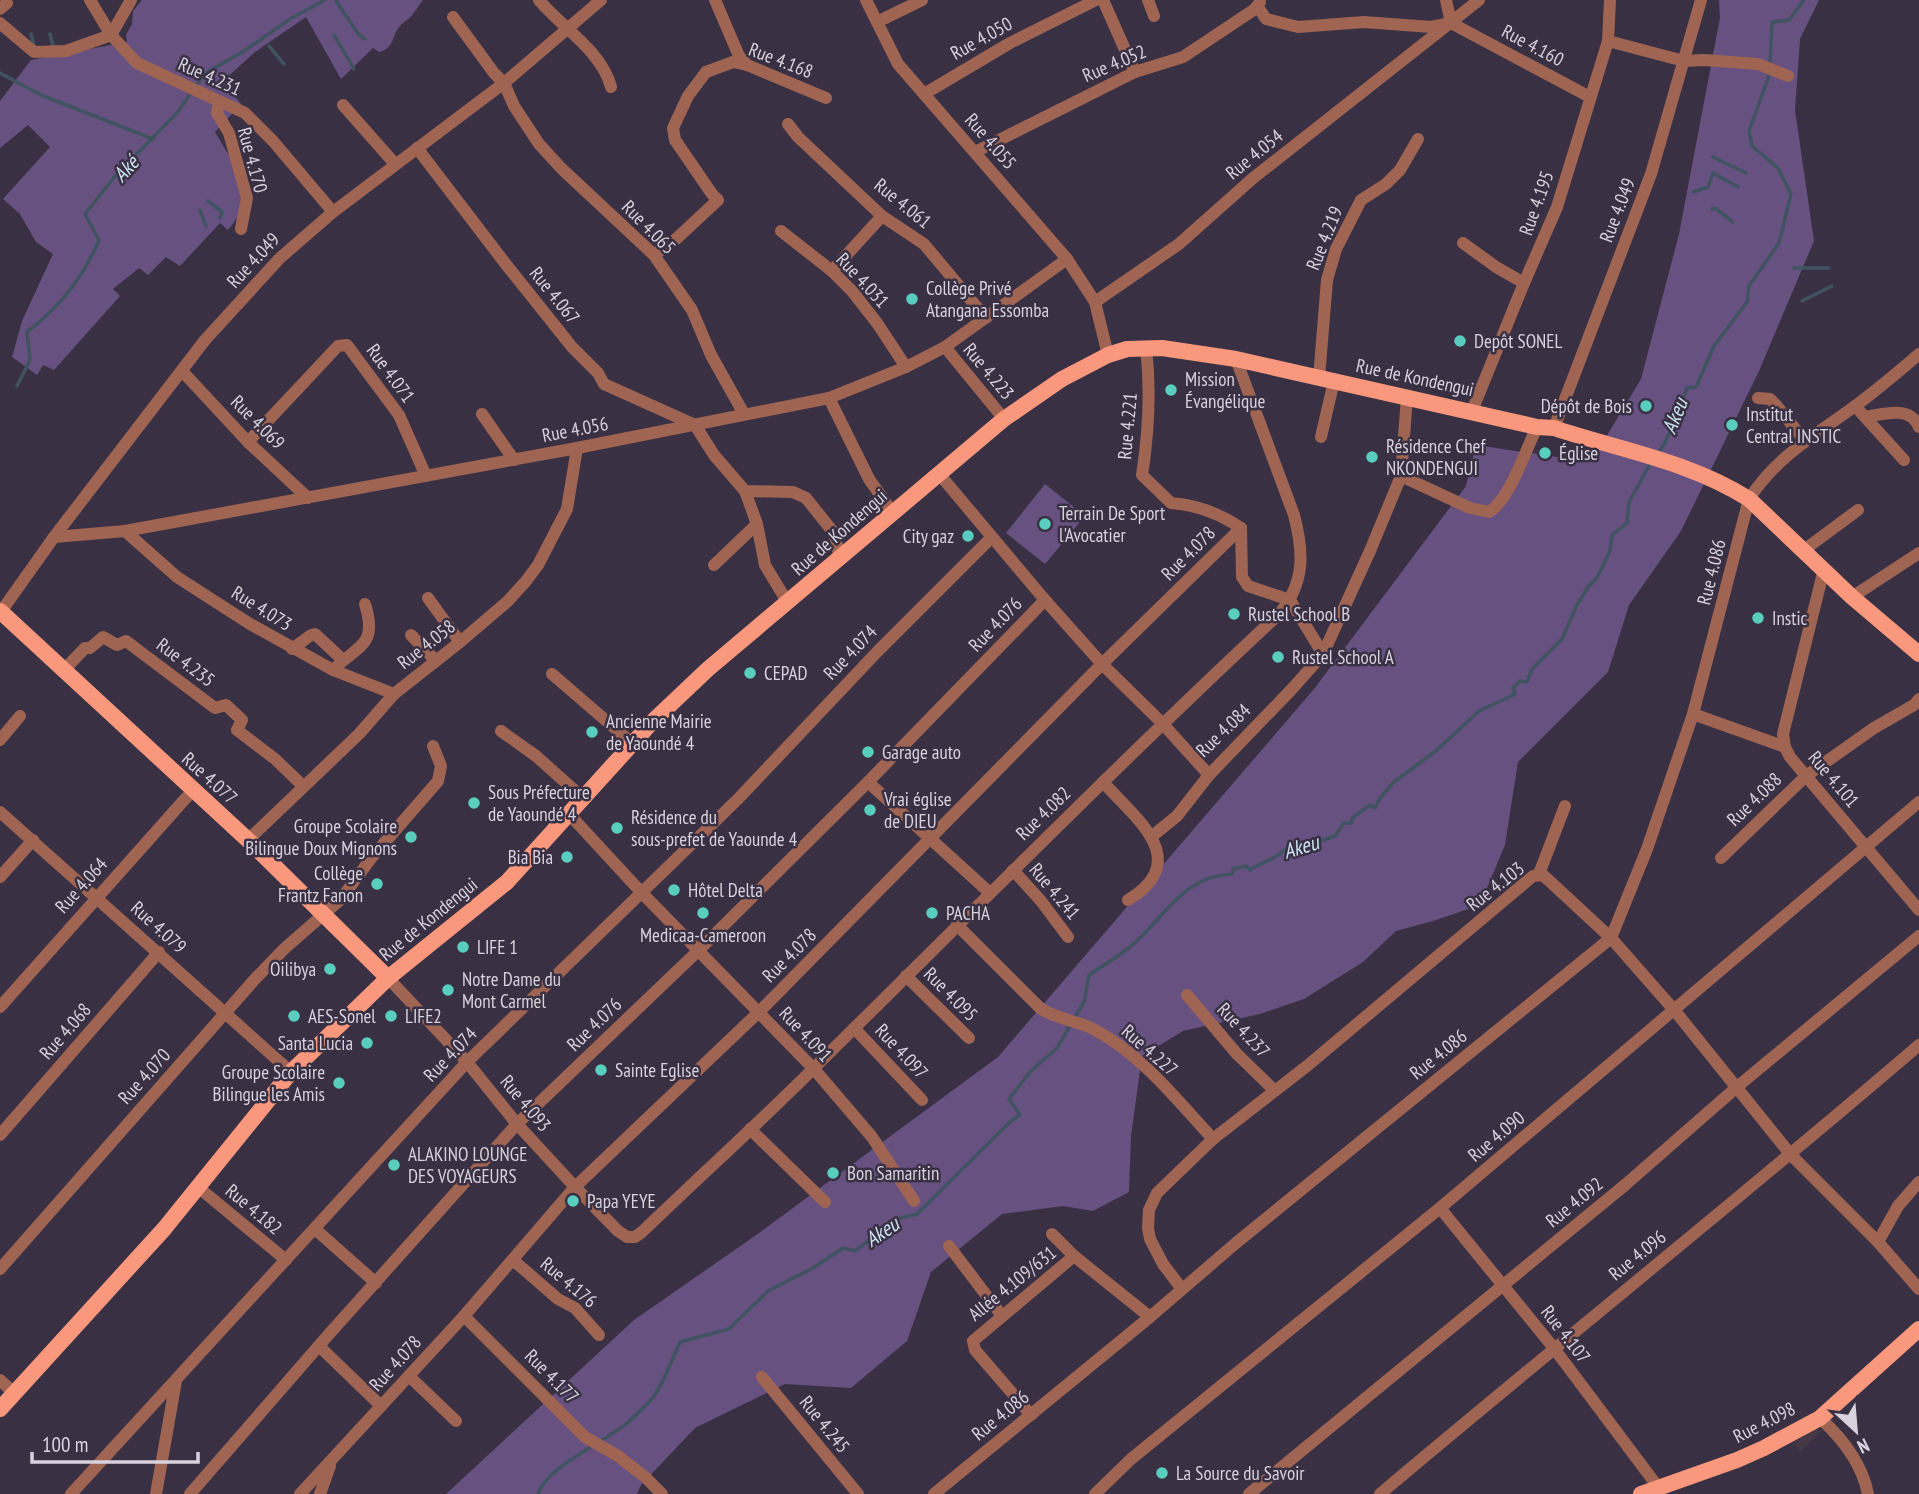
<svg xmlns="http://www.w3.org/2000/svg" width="1919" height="1494" font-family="'PT Sans Narrow',sans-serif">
<rect width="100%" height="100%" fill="#393143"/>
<path fill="#453846" d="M 1814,1428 L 1822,1431 L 1800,1452 L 1794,1442 Z"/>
<g fill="#675181">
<path d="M 142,0 L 423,0 C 419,5 417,9 413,14 C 410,19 404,21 400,26 C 391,36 395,48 379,52 L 373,48 L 341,79 L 306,17 L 255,52 L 223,81 L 241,104 L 215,132 L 251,192 L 250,201 L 228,230 L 220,223 L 180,266 L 166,257 L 148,275 L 139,268 L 113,289 L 120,296 L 54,370 L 43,365 L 37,375 L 12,357 L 22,321 L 53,254 L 36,242 L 20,214 L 3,199 L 50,147 L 28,125 L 0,148 L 0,101 L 31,60 L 127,42 L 126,35 L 132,24 L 133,11 Z"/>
<path d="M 1719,0 L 1819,0 L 1800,39 L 1795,110 L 1814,241 L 1759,371 L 1681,531 L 1629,605 L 1608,672 L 1518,762 L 1505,845 L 1480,905 L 1433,921 L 1396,931 L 1363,962 L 1304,999 L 1260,1014 L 1183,1031 L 1142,1056 L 1131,1136 L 1129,1192 L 1093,1211 L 1063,1206 L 1002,1214 L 931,1272 L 907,1341 L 851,1388 L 785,1384 L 695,1428 L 641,1485 L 637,1494 L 446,1494 L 634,1320 L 752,1238 L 998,1057 L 1314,689 L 1466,486 L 1476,445 L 1591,462 L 1641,379 L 1679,234 L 1720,18 Z"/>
<path d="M 1045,484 L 1085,516 L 1045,564 L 1006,533 Z"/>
</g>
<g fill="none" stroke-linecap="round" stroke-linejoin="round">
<g stroke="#405361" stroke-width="3.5">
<path d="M 336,1 L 359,35 L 365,39"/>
<path d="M 31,34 L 34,46"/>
<path d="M 50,34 L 54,49"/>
<path d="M 334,35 L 354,69"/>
<path d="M 269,46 L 284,64"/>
<path d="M 1770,65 L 1772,22 L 1789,20 L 1804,0"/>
<path d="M 0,73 L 41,95 L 153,139"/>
<path d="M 1713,157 L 1746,173"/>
<path d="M 1693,192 L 1708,187 L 1713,173 L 1738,187"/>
<path d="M 208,201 L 222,212 L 220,218"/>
<path d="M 1712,209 L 1715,208 L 1733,222"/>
<path d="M 200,210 L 206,226"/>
<path d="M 1794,268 L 1829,268"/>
<path d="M 1802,301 L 1832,286"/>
<path d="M 17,386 L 30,360 L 27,332 C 60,307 83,278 99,240 L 85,214 L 116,175 L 177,113 L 204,74 L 244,51 L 290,19 L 325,0"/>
<path d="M 1658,453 L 1665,443 L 1687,388 L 1696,387 L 1714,346 L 1747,302 L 1749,286 L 1779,243 L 1791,194 L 1778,168 L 1752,146 L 1749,131 L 1770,73"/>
<path d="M 538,1494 C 546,1467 605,1442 627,1423 C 632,1419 651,1401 654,1396 C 665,1380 672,1359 680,1342 L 729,1329 L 768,1291 L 813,1268 L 843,1248 L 855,1251 L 897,1219 L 917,1214 L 1011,1121 L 1020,1115 L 1009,1099 L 1030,1072 L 1057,1048 L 1084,1002 L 1089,975 C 1103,966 1117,957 1130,947 C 1164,919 1182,876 1232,874 L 1233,869 L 1246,866 L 1250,870 C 1261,862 1275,860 1284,850 L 1294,851 L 1335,836 L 1344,823 L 1352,823 L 1352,818 L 1370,805 L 1375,808 L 1380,798 L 1394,782 L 1437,750 L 1479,711 L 1515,694 L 1513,688 L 1520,681 L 1527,682 L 1532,669 L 1562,639 L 1577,605 L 1588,587 L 1597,578 L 1610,551 L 1612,535 L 1627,523 L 1629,502 L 1651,462"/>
</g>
<g stroke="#a06453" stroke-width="12">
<path d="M 90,0 L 111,35 L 137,63 L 245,113 L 273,141 L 333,212"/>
<path d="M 539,0 C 561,27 602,51 611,87"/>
<path d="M 715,0 L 739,56 L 747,65"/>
<path d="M 866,0 L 898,64 L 1067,259 L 1095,302"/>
<path d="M 1103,0 L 1135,72"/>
<path d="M 1148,0 L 1154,16"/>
<path d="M 1446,0 L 1451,23"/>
<path d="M 1258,7 L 1266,19 L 1298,27 L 1364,22 L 1431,27 L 1451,23 L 1590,97"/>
<path d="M 0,9 L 7,3"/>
<path d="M 453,17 L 494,73 L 504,83 L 514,106 L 539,144 L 562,169 L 654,255 L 692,310 L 711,355 L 744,414"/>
<path d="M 877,22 L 922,0"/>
<path d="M 0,23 L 34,52 L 66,51 L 111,35 L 131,0"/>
<path d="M 1608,41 L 1684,61 L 1704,60 L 1758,64 L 1788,76"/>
<path d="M 924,94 L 1010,43 L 1096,0"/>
<path d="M 219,102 L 217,113 L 229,133 L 247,198 L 241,229"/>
<path d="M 343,105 L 395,164"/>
<path d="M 788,124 L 798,137 L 882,216 L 924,244 L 986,318"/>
<path d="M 417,148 L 508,267 L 572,347 L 598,373 L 604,384 L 695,425 L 714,455 L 745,491 L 793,492 L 806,498 L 834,533 L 840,558"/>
<path d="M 975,152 L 1135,72 L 1183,57 L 1255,9 L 1260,2"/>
<path d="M 781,231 L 832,271 L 852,291 L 877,323 L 906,367"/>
<path d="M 1463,243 L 1496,267 L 1524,283"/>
<path d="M 654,255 L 675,240 L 718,200 L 712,194 L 675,140 L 673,128 L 688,96 L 706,72 L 733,62 L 747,65 L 826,98"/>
<path d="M 832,271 L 882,216"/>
<path d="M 945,347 L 1004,419"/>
<path d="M 1146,347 C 1151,391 1149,431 1142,475 L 1171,503 C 1198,505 1219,513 1241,528"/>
<path d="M 1108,355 L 1095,302 L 1179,244 L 1252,179 L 1479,0"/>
<path d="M 183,372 L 248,442 L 308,498"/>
<path d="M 1319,378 L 1327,280 L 1336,249 L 1361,200 L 1386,184 L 1400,170 L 1418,139"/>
<path d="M 829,398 L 869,479 L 893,513"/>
<path d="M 1758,398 L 1770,399 L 1776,405 L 1805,441"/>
<path d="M 1855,406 L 1904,460"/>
<path d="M 1472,411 L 1524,283 L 1557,207 L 1608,41 L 1610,0"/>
<path d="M 482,414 L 514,460"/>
<path d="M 1865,417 C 1884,414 1910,405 1919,427"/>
<path d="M 1554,428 L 1651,174 L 1701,0"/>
<path d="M 1321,437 L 1334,381"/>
<path d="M 248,442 L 338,346 L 347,345 L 399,415 L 426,476"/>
<path d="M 940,475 L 1045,600 L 1102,664 L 1162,723 L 1209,775 L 1291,690 L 1323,654 L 1370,551 L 1401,476 L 1407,397"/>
<path d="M 1401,476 L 1470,508 L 1489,512 C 1509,501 1526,449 1537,427"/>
<path d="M 757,524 L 765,565 L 788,603"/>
<path d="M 125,531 L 177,577 L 250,624 L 333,670 L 394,694"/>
<path d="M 54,537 L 125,531 L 577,448 L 829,398 L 906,367 L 945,347 L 1067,259"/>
<path d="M 1804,550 L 1858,510"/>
<path d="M 714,565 L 757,524 L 745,491"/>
<path d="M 1824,569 L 1783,734 L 1785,747 L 1790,757 L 1919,910"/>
<path d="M 1852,597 L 1919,553"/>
<path d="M 428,598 L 460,642"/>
<path d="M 0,613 L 54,537 L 205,340 L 280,258 L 333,212 L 504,83 L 601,0"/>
<path d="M 411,635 L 436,661"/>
<path d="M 292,649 L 311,635 L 315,634 L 343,660"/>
<path d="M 333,670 C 359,644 378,646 365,604"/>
<path d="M 63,671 L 85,648 L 90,648 L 103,637 L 117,645 L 126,641 L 215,708 L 226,705 L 242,720 L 237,730 L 275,759 L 303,786"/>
<path d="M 552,674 L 632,743"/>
<path d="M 1693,714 L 1785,747"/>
<path d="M 501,731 L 536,756 L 583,798"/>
<path d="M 0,740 L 20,716"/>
<path d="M 868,782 L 990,893"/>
<path d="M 1103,782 C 1137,820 1193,860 1128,900"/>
<path d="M 0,812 L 291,1072"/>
<path d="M 569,814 L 641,892 L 814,1069 L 872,1137 L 914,1201"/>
<path d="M 1151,837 L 1177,816 L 1209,775"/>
<path d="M 248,840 L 359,734 L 394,694 L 460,642 L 508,601 L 526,581 L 538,565 L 567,509 L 577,448"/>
<path d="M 1721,858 L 1806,776 L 1874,728 L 1914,705 L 1919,699"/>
<path d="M 1013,870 L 1041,901 L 1068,937"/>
<path d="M 1539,874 L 1565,806"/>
<path d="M 0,877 L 33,840"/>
<path d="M 957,925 L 1040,1008 C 1057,1020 1078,1020 1095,1030 C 1142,1055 1178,1101 1213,1139"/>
<path d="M 906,976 L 969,1038"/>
<path d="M 388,978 L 467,1062 L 517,1124 L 575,1187 L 618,1231 L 627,1237 L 635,1237 L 642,1232 C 699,1177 758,1124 814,1068 C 968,916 1120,762 1279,614 C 1305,583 1304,553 1294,515 L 1236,359"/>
<path d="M 1187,995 L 1237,1054 L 1274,1090"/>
<path d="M 0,1007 L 193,790"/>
<path d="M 854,1028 L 922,1100"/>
<path d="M 750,1129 L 825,1202"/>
<path d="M 0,1135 L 159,952"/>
<path d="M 198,1187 L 286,1260"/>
<path d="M 1440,1208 L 1553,1347 L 1658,1487"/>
<path d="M 315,1229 L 376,1283"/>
<path d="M 1052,1234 L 1074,1256"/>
<path d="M 1878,1242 L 1898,1206 L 1919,1182"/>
<path d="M 949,1246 L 1002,1316"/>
<path d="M 513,1260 L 558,1299 L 575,1308 L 599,1335"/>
<path d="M 0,1269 L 255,979 L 284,949 L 341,899 L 372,857 L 438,781 L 441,766 L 433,746"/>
<path d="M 1182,1289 L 1163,1264 L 1150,1239 L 1148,1228 L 1149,1210 L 1157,1193 L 1213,1139 L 1307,1066 L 1533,876 L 1543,875 L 1611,938 L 1675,1011 L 1791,1155 L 1878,1242 L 1919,1289"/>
<path d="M 464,1316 L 585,1437 L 618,1456 L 645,1477 L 662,1494"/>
<path d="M 319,1346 L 381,1406"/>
<path d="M 409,1376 L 456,1421"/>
<path d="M 762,1377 L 858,1494"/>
<path d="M 0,1380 L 14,1393"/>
<path d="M 1031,1415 L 975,1350 L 973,1341 L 1074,1256 L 1150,1317"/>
<path d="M 1820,1418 C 1843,1439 1862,1463 1868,1494"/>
<path d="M 71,1494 L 467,1062 L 738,799 L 877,652 L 991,538"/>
<path d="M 156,1494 L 176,1381"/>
<path d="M 190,1494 L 330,1333 L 517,1124 L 699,950 L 868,782 L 1045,600"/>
<path d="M 300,1494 L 464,1316 L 575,1187 L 759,1012 L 1102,664 L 1241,528 L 1242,577 L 1248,586 L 1290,600 L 1323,654"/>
<path d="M 320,1494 L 330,1466"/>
<path d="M 934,1494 L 1150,1317 L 1236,1243 L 1611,938 L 1647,849 L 1693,714 L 1749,499 C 1778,455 1813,437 1855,406 C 1877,390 1898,372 1919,354"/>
<path d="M 1095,1494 L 1131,1459 L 1440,1208 L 1919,802"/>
<path d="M 1249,1494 L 1625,1185 L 1737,1087 L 1919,936"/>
<path d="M 1380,1494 C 1559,1343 1742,1197 1919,1045"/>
</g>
<g stroke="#fa987d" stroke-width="16">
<path d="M 0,611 L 248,840 L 388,978"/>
<path d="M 0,1409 L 164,1229 L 291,1072 L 388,978 L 507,882 L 652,722 L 708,669 L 1004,419 L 1062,379 L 1108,355 L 1127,349 L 1162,348 L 1236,359 L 1537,427 L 1554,428 C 1620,450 1689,461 1749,499 L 1852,597 L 1919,654"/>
<path d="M 1641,1494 L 1737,1460 L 1764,1448 L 1820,1418 L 1919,1329"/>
</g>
</g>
<g fill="#59cebf" stroke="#393143" stroke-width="2.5">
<circle cx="912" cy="299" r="7"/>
<circle cx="1460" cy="341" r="7"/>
<circle cx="1171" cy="390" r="7"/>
<circle cx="1646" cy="406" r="7"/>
<circle cx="1732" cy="425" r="7"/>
<circle cx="1545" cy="453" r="7"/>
<circle cx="1372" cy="457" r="7"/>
<circle cx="1045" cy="524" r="7"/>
<circle cx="968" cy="536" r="7"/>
<circle cx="1234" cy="614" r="7"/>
<circle cx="1758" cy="618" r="7"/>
<circle cx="1278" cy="657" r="7"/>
<circle cx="750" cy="673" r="7"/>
<circle cx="592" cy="732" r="7"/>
<circle cx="868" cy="752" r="7"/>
<circle cx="474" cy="803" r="7"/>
<circle cx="870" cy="810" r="7"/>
<circle cx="617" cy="828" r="7"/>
<circle cx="411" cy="837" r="7"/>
<circle cx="567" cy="857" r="7"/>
<circle cx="377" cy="884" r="7"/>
<circle cx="674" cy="890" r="7"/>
<circle cx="703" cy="913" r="7"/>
<circle cx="932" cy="913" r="7"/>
<circle cx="463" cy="947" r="7"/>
<circle cx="330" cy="969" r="7"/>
<circle cx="448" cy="990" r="7"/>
<circle cx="294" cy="1016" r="7"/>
<circle cx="391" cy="1016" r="7"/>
<circle cx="367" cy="1043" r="7"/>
<circle cx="601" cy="1070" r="7"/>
<circle cx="339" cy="1083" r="7"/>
<circle cx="394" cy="1165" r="7"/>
<circle cx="833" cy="1173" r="7"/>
<circle cx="573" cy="1201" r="7"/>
<circle cx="1162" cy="1473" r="7"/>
</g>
<g text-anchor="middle" stroke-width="5" stroke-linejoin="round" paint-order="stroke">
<g font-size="19" fill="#d7d2dd" stroke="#393143">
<text transform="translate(981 38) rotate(-29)" y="7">Rue 4.050</text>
<text transform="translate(1533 45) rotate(28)" y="7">Rue 4.160</text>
<text transform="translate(781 60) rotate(21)" y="7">Rue 4.168</text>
<text transform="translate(1114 63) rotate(-23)" y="7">Rue 4.052</text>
<text transform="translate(210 76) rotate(24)" y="7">Rue 4.231</text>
<text transform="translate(991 141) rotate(49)" y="7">Rue 4.055</text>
<text transform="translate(1254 154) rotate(-39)" y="7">Rue 4.054</text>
<text transform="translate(253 160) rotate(75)" y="7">Rue 4.170</text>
<text transform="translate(903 203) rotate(39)" y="7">Rue 4.061</text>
<text transform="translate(1536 203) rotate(-70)" y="7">Rue 4.195</text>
<text transform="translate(1617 210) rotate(-69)" y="7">Rue 4.049</text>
<text transform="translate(649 227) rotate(45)" y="7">Rue 4.065</text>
<text transform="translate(1324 238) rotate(-68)" y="7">Rue 4.219</text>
<text transform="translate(253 260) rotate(-47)" y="7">Rue 4.049</text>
<text transform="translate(863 280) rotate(47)" y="7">Rue 4.031</text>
<text transform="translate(555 295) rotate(51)" y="7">Rue 4.067</text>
<text transform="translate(989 371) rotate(50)" y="7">Rue 4.223</text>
<text transform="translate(391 373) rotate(54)" y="7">Rue 4.071</text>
<text transform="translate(1415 377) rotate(12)" y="7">Rue de Kondengui</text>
<text transform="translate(258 422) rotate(45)" y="7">Rue 4.069</text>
<text transform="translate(1127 426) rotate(-85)" y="7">Rue 4.221</text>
<text transform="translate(575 429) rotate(-11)" y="7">Rue 4.056</text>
<text transform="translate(839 532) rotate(-41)" y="7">Rue de Kondengui</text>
<text transform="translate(1188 553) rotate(-45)" y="7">Rue 4.078</text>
<text transform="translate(1711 572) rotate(-76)" y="7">Rue 4.086</text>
<text transform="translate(262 608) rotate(32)" y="7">Rue 4.073</text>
<text transform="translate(995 624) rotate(-46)" y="7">Rue 4.076</text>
<text transform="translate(426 644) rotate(-38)" y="7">Rue 4.058</text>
<text transform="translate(850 652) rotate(-46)" y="7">Rue 4.074</text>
<text transform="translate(186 662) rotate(37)" y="7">Rue 4.235</text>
<text transform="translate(1223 730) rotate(-44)" y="7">Rue 4.084</text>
<text transform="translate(210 778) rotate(42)" y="7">Rue 4.077</text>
<text transform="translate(1834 779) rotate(50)" y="7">Rue 4.101</text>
<text transform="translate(1754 799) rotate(-44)" y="7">Rue 4.088</text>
<text transform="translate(1043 813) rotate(-44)" y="7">Rue 4.082</text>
<text transform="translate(81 885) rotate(-48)" y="7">Rue 4.064</text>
<text transform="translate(1495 886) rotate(-38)" y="7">Rue 4.103</text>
<text transform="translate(1055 891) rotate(50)" y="7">Rue 4.241</text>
<text transform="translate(428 919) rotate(-39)" y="7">Rue de Kondengui</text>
<text transform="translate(159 927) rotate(42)" y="7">Rue 4.079</text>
<text transform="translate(789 955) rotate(-45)" y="7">Rue 4.078</text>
<text transform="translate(951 994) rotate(45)" y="7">Rue 4.095</text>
<text transform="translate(594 1024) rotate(-44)" y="7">Rue 4.076</text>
<text transform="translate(1244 1030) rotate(47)" y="7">Rue 4.237</text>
<text transform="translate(65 1031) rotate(-49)" y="7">Rue 4.068</text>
<text transform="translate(806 1034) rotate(47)" y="7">Rue 4.091</text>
<text transform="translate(1150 1050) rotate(41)" y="7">Rue 4.227</text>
<text transform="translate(902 1051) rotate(47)" y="7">Rue 4.097</text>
<text transform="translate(450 1054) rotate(-46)" y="7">Rue 4.074</text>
<text transform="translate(1438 1054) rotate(-39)" y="7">Rue 4.086</text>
<text transform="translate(144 1076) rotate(-48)" y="7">Rue 4.070</text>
<text transform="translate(526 1103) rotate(50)" y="7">Rue 4.093</text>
<text transform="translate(1496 1136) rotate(-40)" y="7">Rue 4.090</text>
<text transform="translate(1574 1202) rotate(-39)" y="7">Rue 4.092</text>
<text transform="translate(254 1209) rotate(40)" y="7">Rue 4.182</text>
<text transform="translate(1637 1255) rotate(-39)" y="7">Rue 4.096</text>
<text transform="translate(569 1282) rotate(40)" y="7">Rue 4.176</text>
<text transform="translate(1012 1283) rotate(-39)" y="7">Allée 4.109/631</text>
<text transform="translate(1566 1334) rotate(52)" y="7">Rue 4.107</text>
<text transform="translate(395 1363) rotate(-48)" y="7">Rue 4.078</text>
<text transform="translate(552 1376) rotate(45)" y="7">Rue 4.177</text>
<text transform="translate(1000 1415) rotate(-39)" y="7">Rue 4.086</text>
<text transform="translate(1764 1422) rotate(-27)" y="7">Rue 4.098</text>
<text transform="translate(825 1424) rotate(51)" y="7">Rue 4.245</text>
</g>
<g font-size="19" fill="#d7d2dd" stroke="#393143" text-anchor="start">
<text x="926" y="295">Collège Privé<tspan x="926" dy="22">Atangana Essomba</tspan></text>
<text x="1474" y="348">Depôt SONEL</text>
<text x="1185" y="386">Mission<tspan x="1185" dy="22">Évangélique</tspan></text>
<text x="1632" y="413" text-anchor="end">Dépôt de Bois</text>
<text x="1746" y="421">Institut<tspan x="1746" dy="22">Central INSTIC</tspan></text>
<text x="1386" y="453">Résidence Chef<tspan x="1386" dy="22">NKONDENGUI</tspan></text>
<text x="1559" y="460">Église</text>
<text x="1059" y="520">Terrain De Sport<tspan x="1059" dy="22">l'Avocatier</tspan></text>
<text x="954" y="543" text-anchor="end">City gaz</text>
<text x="1248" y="621">Rustel School B</text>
<text x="1772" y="625">Instic</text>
<text x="1292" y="664">Rustel School A</text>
<text x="764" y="680">CEPAD</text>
<text x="606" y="728">Ancienne Mairie<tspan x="606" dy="22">de Yaoundé 4</tspan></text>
<text x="882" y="759">Garage auto</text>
<text x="488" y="799">Sous Préfecture<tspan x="488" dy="22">de Yaoundé 4</tspan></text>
<text x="884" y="806">Vrai église<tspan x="884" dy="22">de DIEU</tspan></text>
<text x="631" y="824">Résidence du<tspan x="631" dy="22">sous-prefet de Yaounde 4</tspan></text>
<text x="397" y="833" text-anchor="end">Groupe Scolaire<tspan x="397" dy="22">Bilingue Doux Mignons</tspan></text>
<text x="553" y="864" text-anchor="end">Bia Bia</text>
<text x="363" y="880" text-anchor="end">Collège<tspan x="363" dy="22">Frantz Fanon</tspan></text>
<text x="688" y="897">Hôtel Delta</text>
<text x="946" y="920">PACHA</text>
<text x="703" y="942" text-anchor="middle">Medicaa-Cameroon</text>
<text x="477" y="954">LIFE 1</text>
<text x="316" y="976" text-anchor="end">Oilibya</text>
<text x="462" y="986">Notre Dame du<tspan x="462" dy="22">Mont Carmel</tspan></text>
<text x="308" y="1023">AES-Sonel</text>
<text x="405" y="1023">LIFE2</text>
<text x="353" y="1050" text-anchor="end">Santa Lucia</text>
<text x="615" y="1077">Sainte Eglise</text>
<text x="325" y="1079" text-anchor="end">Groupe Scolaire<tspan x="325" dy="22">Bilingue les Amis</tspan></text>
<text x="408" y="1161">ALAKINO LOUNGE<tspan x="408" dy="22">DES VOYAGEURS</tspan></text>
<text x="847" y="1180">Bon Samaritin</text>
<text x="587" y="1208">Papa YEYE</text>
<text x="1176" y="1480">La Source du Savoir</text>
</g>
<g font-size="21" font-style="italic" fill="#cbe2f0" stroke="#393143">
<text transform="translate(126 169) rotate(-48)" y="7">Aké</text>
<text transform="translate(1675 416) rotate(-68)" y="7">Akeu</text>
<text transform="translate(1301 847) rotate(-17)" y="7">Akeu</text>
<text transform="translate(882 1232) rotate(-34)" y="7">Akeu</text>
</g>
</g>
<g transform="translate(1856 1431) rotate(154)" stroke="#393143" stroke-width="5" paint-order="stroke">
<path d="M0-5L12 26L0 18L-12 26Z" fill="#d7d2dd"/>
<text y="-10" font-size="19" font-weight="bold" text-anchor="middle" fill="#d7d2dd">N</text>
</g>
<path d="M32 1452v10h166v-10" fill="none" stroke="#d7d2dd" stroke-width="3.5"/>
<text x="42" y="1452" font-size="21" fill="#d7d2dd" stroke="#393143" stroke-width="5" paint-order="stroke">100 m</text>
</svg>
